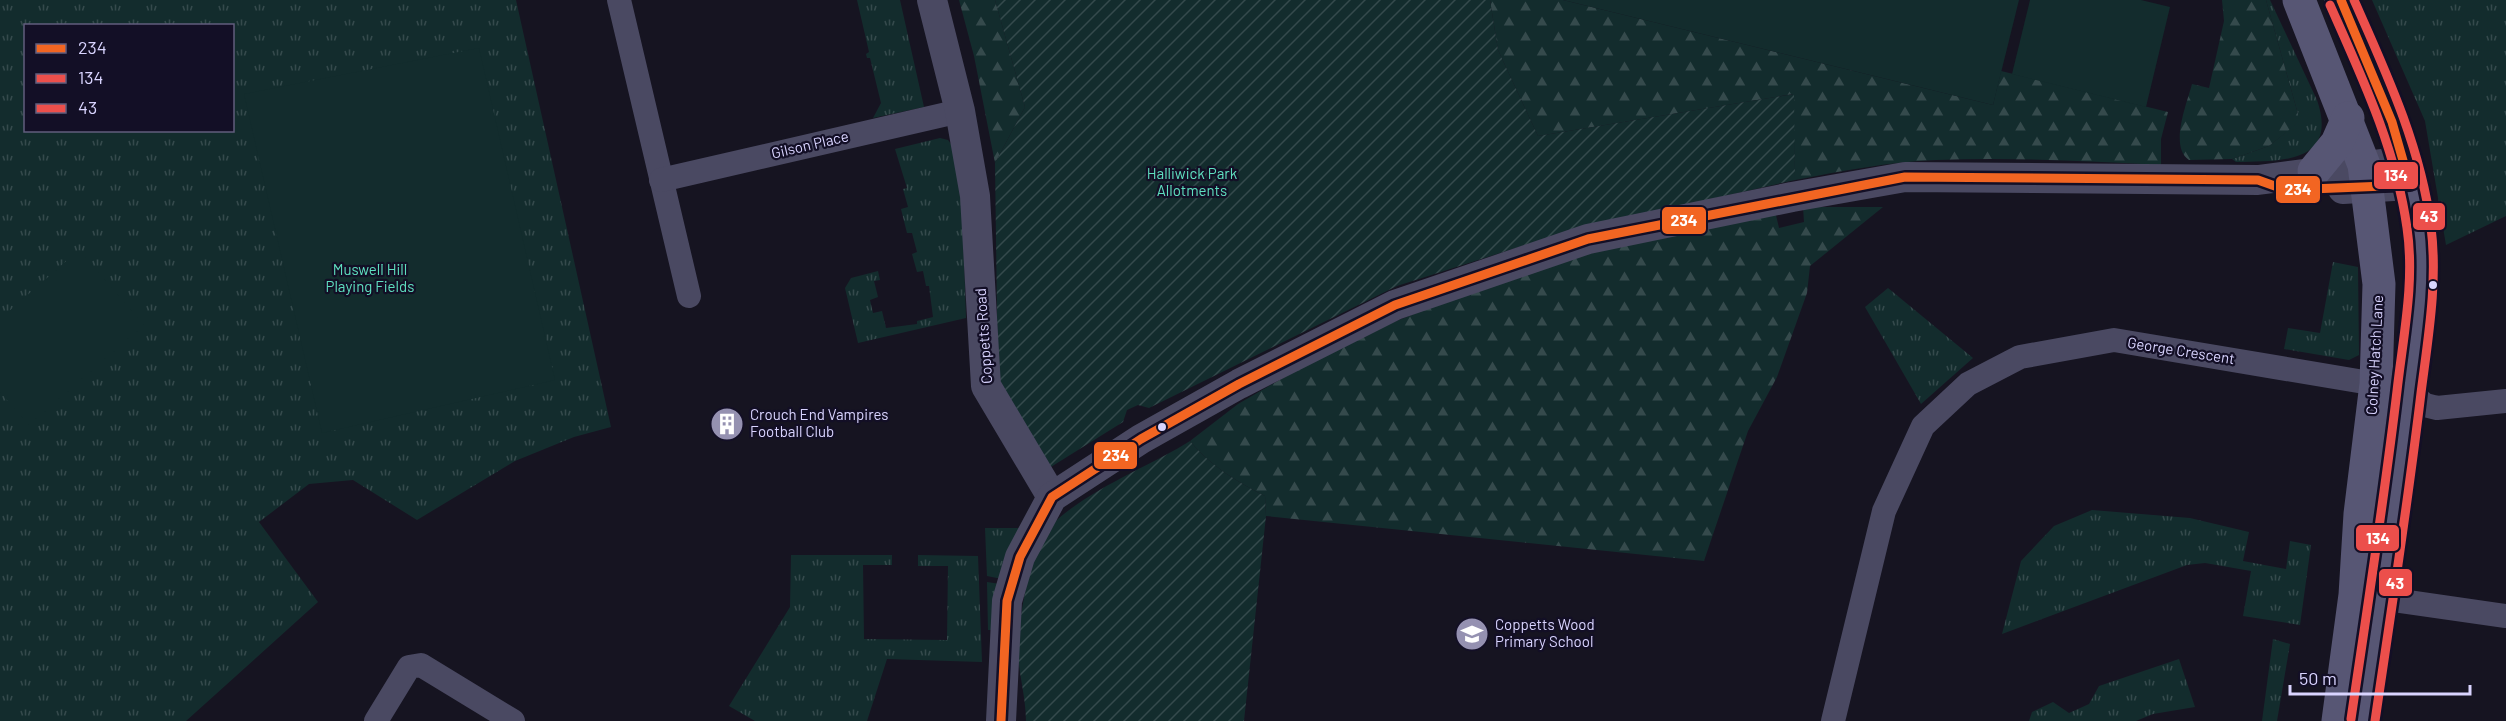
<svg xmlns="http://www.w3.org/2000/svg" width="2506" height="721" font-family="Barlow,sans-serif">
<defs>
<pattern id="grass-tufts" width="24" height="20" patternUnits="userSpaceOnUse" patternTransform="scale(1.5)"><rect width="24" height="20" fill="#132c2d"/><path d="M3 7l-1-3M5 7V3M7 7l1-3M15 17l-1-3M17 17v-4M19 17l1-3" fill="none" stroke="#354a4c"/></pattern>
<pattern id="forest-firs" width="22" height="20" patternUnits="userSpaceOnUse" patternTransform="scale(1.5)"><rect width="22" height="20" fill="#132c2d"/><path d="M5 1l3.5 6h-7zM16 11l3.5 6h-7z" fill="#354a4c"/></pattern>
<pattern id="garden-furrows" width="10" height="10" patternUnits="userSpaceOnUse" patternTransform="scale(1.5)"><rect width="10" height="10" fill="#132c2d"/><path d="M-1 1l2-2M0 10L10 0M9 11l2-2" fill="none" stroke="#354a4c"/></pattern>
</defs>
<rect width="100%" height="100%" fill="#161421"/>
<g fill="url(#grass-tufts)" fill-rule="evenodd">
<path d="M 0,0 L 516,0 L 611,427 L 574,437 L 515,461 L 417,520 L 353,480 L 309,484 L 259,522 L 318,602 L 186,721 L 0,721 ZM 26,26 L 232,26 L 232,130 L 26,130 Z"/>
<path d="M 857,0 L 900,0 L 924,107 L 873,118 L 881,103 L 870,58 L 867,58 L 866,54 L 869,52 Z"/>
<path d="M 2266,0 L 2270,0 L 2317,100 C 2339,164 2279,161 2236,162 L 2232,159 L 2269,146 L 2297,123 L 2298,114 Z"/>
<path d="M 2372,0 L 2506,0 L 2506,216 L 2446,245 L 2425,121 Z"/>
<path d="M 940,138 L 948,140 L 954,148 L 962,197 L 966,318 L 858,343 L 845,288 L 851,278 L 878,271 L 880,280 L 874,281 L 878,297 L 870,300 L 873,313 L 882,311 L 886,328 L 917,324 L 917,321 L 933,317 L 929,286 L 926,286 L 923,271 L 917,272 L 912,254 L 917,252 L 912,233 L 907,233 L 901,209 L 908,207 L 903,189 L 907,188 L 895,149 Z"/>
<path d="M 2333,262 L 2358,267 L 2359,355 L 2349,360 L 2284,349 L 2288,328 L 2320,333 Z"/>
<path d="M 1888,288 L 1973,358 L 1921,404 L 1865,307 Z"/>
<path d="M 2092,510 L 2190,518 L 2249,532 L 2243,561 L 2286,569 L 2290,541 L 2311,545 L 2300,625 L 2243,616 L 2251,571 L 2205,563 L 2187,565 L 2002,634 L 2021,561 L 2054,526 Z"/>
<path d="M 985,528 L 1021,528 L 1002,579 L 987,576 Z"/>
<path d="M 791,555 L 892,555 L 892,565 L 863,565 L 864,639 L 947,640 L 948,566 L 918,566 L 918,555 L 978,556 L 982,662 L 887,659 L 867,721 L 755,721 L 729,706 L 790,607 Z"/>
<path d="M 987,582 L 1000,584 L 993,630 L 988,630 Z"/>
<path d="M 2273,639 L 2290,644 L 2277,721 L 2262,721 Z"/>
<path d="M 2179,659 L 2195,707 L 2153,714 L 2136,721 L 2029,721 L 2032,712 L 2053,702 L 2069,713 L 2089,704 L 2099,686 Z"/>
</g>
<g fill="url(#forest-firs)">
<path d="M 959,0 L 995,0 L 1025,107 L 995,163 L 974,56 Z"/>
<path d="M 1490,0 L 1563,0 L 1993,105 L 2001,71 L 2168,112 L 2161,139 L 2161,165 C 2086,161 2011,157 1936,160 C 1888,162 1842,171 1795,180 L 1793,94 L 1538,136 L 1498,50 Z"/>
<path d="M 2222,0 L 2266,0 L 2298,114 L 2298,123 L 2269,146 L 2232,159 L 2189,160 C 2169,147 2187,103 2192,84 L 2209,88 L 2224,21 Z"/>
<path d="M 1803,207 L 1883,207 L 1810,266 L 1807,293 L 1777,377 L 1748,431 L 1704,561 L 1266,516 L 1265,496 C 1236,481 1212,467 1190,441 L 1238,404 L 1347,341 L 1441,303 L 1596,249 L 1775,211 L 1779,228 L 1804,222 Z"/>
</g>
<g fill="url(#garden-furrows)">
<path d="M 995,0 L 1490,0 L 1498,50 L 1538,136 L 1794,94 L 1795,180 L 1569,231 L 1397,286 L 1149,408 L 1138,405 L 1127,410 L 1123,422 L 1046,470 L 998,389 L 995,163 L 1025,107 Z"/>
<path d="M 1190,441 C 1212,467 1236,481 1265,496 L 1266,516 L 1244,721 L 1026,721 C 1026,694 1016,666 1018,639 C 1018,627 1032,553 1036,545 C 1062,499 1146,469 1190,441 Z"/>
</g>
<g fill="#132c2d">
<path d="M 1563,0 L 2019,0 L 1993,105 Z"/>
<path d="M 2030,0 L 2141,0 L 2170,7 L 2146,107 L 2012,74 Z"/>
<path d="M 479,48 L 555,380 L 322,433 L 244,94 Z"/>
<path d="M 79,250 L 144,325 L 29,425 L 0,392 L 0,319 Z"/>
</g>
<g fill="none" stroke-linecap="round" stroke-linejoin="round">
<g stroke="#4a4962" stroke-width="24">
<path d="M 619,0 L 689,296"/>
<path d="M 661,180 L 960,111"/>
<path d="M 2366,596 L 2506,616"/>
<path d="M 376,721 L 409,667 L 421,665 L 513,721"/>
<path d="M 1833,721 L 1884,511 L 1923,426 L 1968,384 L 2020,357 L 2114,340 L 2376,384 L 2409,391 L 2425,405 L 2437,408 L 2506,401"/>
</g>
<g stroke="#4a4962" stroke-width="30">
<path d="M 932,0 L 960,111 L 975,196 L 986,386 L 1052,497"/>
<path d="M 2343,189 L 2410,185"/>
<path d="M 1001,721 L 1007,601 L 1020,557 L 1052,497 L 1141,439 L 1239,384 L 1395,305 L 1588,239 L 1792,197 L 1905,177 L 2258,180 L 2404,161"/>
</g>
<g stroke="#575674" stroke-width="33">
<path d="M 2299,0 L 2364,165 L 2379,284 L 2376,384 L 2360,514 L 2355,595 L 2338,721"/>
<path d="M 2341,0 C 2373,73 2408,147 2419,227 C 2426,282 2415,338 2409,393 C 2397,503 2378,612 2363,721"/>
<path d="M 2314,171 L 2337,143 L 2348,118"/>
</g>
<g stroke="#130f26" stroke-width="14">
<path id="bus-1" d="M 1001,721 L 1007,601 L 1020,557 L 1052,497 L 1141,439 L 1239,384 L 1395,305 L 1588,239 L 1905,177 L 2258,180 L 2286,190 L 2410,185 L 2392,122 L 2341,0"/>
</g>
<g stroke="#130f26" stroke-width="14">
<path id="bus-2" d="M 2330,5 C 2362,77 2396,149 2407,228 C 2415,282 2403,337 2397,391 C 2384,501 2367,610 2351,719"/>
</g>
<g stroke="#130f26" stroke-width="14">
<path id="bus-3" d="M 2354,0 C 2386,72 2421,147 2431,227 C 2438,282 2428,338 2421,393 C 2408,503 2391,612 2375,721"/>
</g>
<use href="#bus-1" stroke="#f26522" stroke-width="9"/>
<use href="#bus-2" stroke="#ec4f4b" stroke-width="9"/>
<use href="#bus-3" stroke="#ec4f4b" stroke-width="9"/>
</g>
<defs>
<g id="building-disc" transform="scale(1.725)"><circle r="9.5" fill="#9591b1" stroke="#130f26"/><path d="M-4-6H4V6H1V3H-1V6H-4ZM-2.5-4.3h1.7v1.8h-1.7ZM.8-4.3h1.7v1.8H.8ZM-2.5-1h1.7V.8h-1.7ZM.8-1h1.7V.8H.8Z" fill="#fff"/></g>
<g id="school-disc" transform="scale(1.725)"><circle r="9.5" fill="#9591b1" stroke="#130f26"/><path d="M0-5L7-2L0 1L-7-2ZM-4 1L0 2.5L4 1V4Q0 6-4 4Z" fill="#fff"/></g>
</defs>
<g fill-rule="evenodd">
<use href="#building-disc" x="727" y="424"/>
<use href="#school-disc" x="1472" y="634"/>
</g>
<g fill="#d9d4ff" stroke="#130f26" stroke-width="2">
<circle cx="2433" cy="285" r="5"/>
<circle cx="1162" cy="427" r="5"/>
</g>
<g text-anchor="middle" stroke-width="4.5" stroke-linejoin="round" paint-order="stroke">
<g font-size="15" fill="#d9d4ff" stroke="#130f26">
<text transform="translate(810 145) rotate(-13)" y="5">Gilson Place</text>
<text transform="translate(984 336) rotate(-94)" y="5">Coppetts Road</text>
<text transform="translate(2181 351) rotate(9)" y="5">George Crescent</text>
<text transform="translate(2375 355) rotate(-87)" y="5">Colney Hatch Lane</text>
</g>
<g font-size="15" fill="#5fe0c0" stroke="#130f26">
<text x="1192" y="179">Halliwick Park<tspan x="1192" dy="17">Allotments</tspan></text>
<text x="370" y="275">Muswell Hill<tspan x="370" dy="17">Playing Fields</tspan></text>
</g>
<g font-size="15" fill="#d9d4ff" stroke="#130f26" text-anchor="start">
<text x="750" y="420">Crouch End Vampires<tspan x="750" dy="17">Football Club</tspan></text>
<text x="1495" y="630">Coppetts Wood<tspan x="1495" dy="17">Primary School</tspan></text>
</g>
</g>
<g stroke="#130f26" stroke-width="2">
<rect x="2373" y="161" width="46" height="29" rx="6" fill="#ec4f4b"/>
<rect x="2275" y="175" width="46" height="29" rx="6" fill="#f26522"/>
<rect x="2412" y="202" width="34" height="29" rx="6" fill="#ec4f4b"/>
<rect x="1661" y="206" width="46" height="29" rx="6" fill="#f26522"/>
<rect x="1093" y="441" width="45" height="29" rx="6" fill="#f26522"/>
<rect x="2355" y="524" width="45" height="28" rx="6" fill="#ec4f4b"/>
<rect x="2378" y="568" width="35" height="29" rx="6" fill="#ec4f4b"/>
</g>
<g font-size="16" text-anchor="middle" font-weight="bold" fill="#fff">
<text x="2396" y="181">134</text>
<text x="2298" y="195">234</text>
<text x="2429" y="222">43</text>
<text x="1684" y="226">234</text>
<text x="1116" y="461">234</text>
<text x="2378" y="544">134</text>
<text x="2395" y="589">43</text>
</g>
<rect x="24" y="24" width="210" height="108" fill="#130f26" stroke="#625e7d" stroke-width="1.5"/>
<rect x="36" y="44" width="30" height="9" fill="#f26522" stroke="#625e7d" stroke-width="1.5"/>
<text x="78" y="54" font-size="18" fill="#d9d4ff">234</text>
<rect x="36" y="74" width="30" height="9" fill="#ec4f4b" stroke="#625e7d" stroke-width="1.5"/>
<text x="78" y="84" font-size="18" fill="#d9d4ff">134</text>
<rect x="36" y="104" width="30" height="9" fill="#ec4f4b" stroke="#625e7d" stroke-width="1.5"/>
<text x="78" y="114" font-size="18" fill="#d9d4ff">43</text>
<path d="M2290 685v9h180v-9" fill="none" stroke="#d9d4ff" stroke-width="3"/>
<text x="2299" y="685" font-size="18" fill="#d9d4ff" stroke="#130f26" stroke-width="4.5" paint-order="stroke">50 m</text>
</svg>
